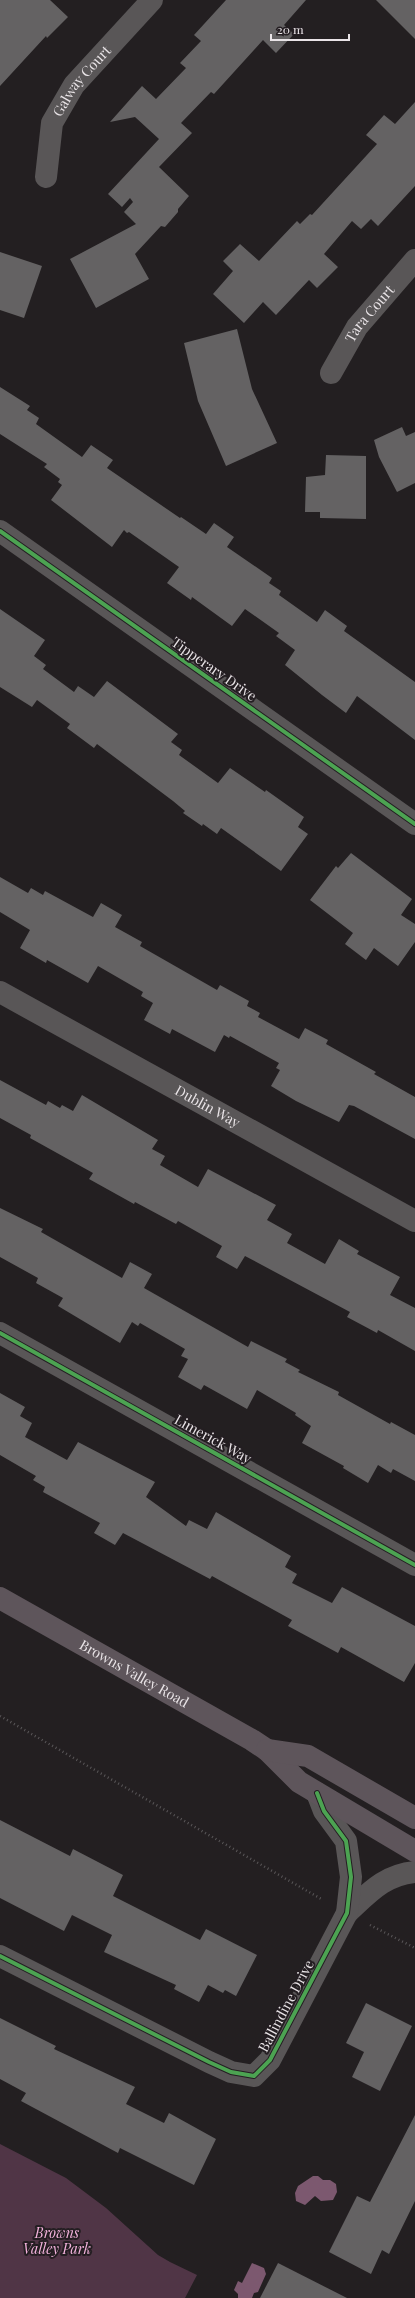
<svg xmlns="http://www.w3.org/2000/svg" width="415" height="2298" font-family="'Playfair Display',serif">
<rect width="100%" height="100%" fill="#231f21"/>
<path fill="#503546" d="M 0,2144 L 66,2178 L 106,2208 L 158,2255 L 170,2262 L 197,2275 L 185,2298 L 0,2298 Z"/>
<g fill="#7c586f">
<path d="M 313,2176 L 318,2176 L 323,2180 L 330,2180 L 336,2184 L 337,2192 L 333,2200 L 321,2201 L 315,2196 L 305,2205 L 296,2201 L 295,2193 L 298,2186 Z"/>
<path d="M 252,2263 L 264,2268 L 266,2274 L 258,2292 L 254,2293 L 252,2298 L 238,2298 L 238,2294 L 234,2290 L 238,2281 L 242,2283 Z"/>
</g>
<g fill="#646263">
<path d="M 0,0 L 50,0 L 68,17 L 47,38 L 46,36 L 0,86 Z"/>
<path d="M 226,0 L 306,0 L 284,25 L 294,34 L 276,53 L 263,40 L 214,94 L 211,92 L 181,123 L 192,133 L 159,167 L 189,196 L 178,209 L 178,212 L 165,227 L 161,226 L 135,254 L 149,279 L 96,308 L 70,259 L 136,224 L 124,212 L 133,202 L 130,198 L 122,207 L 108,194 L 159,139 L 135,117 L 110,122 L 142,86 L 156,99 L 186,68 L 180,63 L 201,41 L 194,35 Z"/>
<path d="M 376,0 L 415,0 L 415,39 Z"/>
<path d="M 415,102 L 415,186 L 378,226 L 371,219 L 361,229 L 352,221 L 324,254 L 338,267 L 317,288 L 309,280 L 276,315 L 263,302 L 244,323 L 213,294 L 233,271 L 223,261 L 240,244 L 259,261 L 297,221 L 300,224 L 310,214 L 312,215 L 377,144 L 366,135 L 384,115 L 395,124 Z"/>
<path d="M 0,252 L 42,266 L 24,318 L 0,310 Z"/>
<path d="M 237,329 L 252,389 L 277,443 L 226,466 L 198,401 L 184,343 Z"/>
<path d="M 0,387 L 30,406 L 27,410 L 39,418 L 36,424 L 82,457 L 91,445 L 113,460 L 107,468 L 180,518 L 181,517 L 206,534 L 214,523 L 234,537 L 227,547 L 272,578 L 269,583 L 281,591 L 279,595 L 317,622 L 325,610 L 347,626 L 344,631 L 415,682 L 415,740 L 357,696 L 346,713 L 322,695 L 285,665 L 295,650 L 276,636 L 279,633 L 245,609 L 232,626 L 192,597 L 191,600 L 167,583 L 179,567 L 129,532 L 127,533 L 124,530 L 112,547 L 51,500 L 62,485 L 58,482 L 60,479 L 44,467 L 47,464 L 0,434 Z"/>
<path d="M 402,427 L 406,436 L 415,432 L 415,483 L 397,492 L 379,457 L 374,440 Z"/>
<path d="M 326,455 L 366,456 L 366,519 L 320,518 L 320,512 L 305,512 L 306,477 L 325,475 Z"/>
<path d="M 0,609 L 45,640 L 34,656 L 46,665 L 43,669 L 74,692 L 78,686 L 94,697 L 107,681 L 178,734 L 171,742 L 182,750 L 179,755 L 218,783 L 230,768 L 265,792 L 266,790 L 304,817 L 298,827 L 308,834 L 281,871 L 221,828 L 217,834 L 203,824 L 202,826 L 183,813 L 185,811 L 173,801 L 97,744 L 94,748 L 67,728 L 70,724 L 37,700 L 32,707 L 0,687 Z"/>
<path d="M 351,853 L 412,899 L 401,915 L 415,924 L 415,942 L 398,966 L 374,948 L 366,960 L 345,944 L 353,933 L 310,900 L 336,866 L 338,868 Z"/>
<path d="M 0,877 L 28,893 L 31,888 L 43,895 L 45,891 L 93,917 L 101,903 L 122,915 L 115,927 L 142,942 L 140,946 L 217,990 L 220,985 L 249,1001 L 247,1006 L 260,1013 L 258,1017 L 299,1039 L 305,1028 L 328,1040 L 326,1044 L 376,1072 L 374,1074 L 415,1097 L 415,1139 L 354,1106 L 349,1105 L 339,1122 L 296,1101 L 271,1086 L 280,1070 L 276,1068 L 279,1063 L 230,1036 L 229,1038 L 224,1035 L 215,1052 L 172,1029 L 170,1034 L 144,1020 L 153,1003 L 141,996 L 143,992 L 98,966 L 88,983 L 47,960 L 46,963 L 20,948 L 30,930 L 0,912 Z"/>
<path d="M 0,1080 L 46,1105 L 48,1101 L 60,1108 L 62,1105 L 73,1111 L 82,1095 L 158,1140 L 152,1149 L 165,1156 L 160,1165 L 198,1187 L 208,1169 L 276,1205 L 267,1220 L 292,1234 L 287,1243 L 325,1264 L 339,1239 L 359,1251 L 357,1254 L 400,1277 L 390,1295 L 415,1308 L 415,1351 L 378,1330 L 377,1333 L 347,1317 L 350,1312 L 245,1256 L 237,1269 L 216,1257 L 222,1246 L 178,1221 L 176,1224 L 135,1202 L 134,1204 L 89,1179 L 93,1173 L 30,1138 L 31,1135 L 0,1118 Z"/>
<path d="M 0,1208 L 43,1229 L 41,1232 L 122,1278 L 130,1262 L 152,1274 L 144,1288 L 248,1347 L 251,1341 L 287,1359 L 285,1362 L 300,1370 L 298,1372 L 339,1392 L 338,1395 L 390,1424 L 391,1422 L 415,1435 L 415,1481 L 393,1469 L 391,1473 L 378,1465 L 368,1483 L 343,1468 L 344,1466 L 302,1443 L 311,1426 L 295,1415 L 296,1413 L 257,1390 L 247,1409 L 204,1385 L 201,1390 L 178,1377 L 188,1359 L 181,1356 L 185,1349 L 140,1323 L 138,1326 L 132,1322 L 120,1343 L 58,1306 L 63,1298 L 36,1283 L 38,1278 L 0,1257 Z"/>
<path d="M 0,1393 L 25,1407 L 20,1416 L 32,1423 L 25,1437 L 67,1460 L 78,1442 L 155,1482 L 146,1497 L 186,1526 L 189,1520 L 207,1529 L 216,1512 L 291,1556 L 285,1567 L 297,1574 L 292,1583 L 332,1603 L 342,1587 L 415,1626 L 415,1663 L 404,1682 L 341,1647 L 338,1653 L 288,1626 L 292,1620 L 212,1576 L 210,1579 L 123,1533 L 115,1545 L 94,1533 L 100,1523 L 43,1492 L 45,1487 L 33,1480 L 36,1476 L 0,1455 Z"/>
<path d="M 0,1820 L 70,1856 L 73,1849 L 123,1875 L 113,1896 L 200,1940 L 206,1929 L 257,1955 L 236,1996 L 225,1990 L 223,1993 L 208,1985 L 199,2002 L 174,1989 L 176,1985 L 104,1952 L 112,1935 L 72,1915 L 64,1931 L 0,1898 Z"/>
<path d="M 366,2003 L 412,2026 L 380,2091 L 352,2077 L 364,2052 L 346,2043 Z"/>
<path d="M 0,2018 L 56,2046 L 54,2049 L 135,2087 L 126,2104 L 164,2123 L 169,2113 L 216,2139 L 194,2185 L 120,2148 L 118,2153 L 21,2101 L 26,2093 L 0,2079 Z"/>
<path d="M 415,2115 L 415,2201 L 389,2254 L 382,2250 L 371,2274 L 329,2252 L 357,2196 L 370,2202 Z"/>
<path d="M 278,2263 L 347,2298 L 260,2298 Z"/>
</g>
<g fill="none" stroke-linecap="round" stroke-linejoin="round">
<g stroke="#5a5759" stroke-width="2.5" stroke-dasharray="1 3" stroke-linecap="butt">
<path d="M 0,1716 L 323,1900"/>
<path d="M 370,1925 L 415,1948"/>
</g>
<g stroke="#595657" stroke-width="22">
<path id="s1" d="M 46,177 L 52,123 L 74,85 L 152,0"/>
<path id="s2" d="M 331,373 L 357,327 L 415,260"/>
<path d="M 0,531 L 415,824"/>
<path id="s3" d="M 0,992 L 415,1221"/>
<path d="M 0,1333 L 415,1565"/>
<path d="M 347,1913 C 369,1893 384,1875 415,1872"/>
<path d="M 0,1956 L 209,2062 L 231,2072 L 254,2076 L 270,2060 L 347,1913 L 351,1877 L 346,1841 L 324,1811 L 317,1793"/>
</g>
<g stroke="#5e555b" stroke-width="22">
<path id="s4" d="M 0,1598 L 252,1740 L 267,1750 L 299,1782 L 415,1851"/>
<path d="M 267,1750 L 308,1756 L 415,1818"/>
</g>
<g stroke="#241e22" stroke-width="6">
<g id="cycleway">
<path d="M 0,531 L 415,824"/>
<path d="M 0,1333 L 415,1565"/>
<path d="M 0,1956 L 209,2062 L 231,2072 L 254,2076 L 270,2060 L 347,1913 L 351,1877 L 346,1841 L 324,1811 L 317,1793"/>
</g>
</g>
<use href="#cycleway" stroke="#4ca352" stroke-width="4"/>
</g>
<g text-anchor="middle" stroke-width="4" stroke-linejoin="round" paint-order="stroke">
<g font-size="14" fill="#e9e4e7" stroke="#241e22">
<text dy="5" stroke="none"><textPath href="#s1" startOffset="106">Galway Court</textPath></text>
<text dy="5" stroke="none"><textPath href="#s2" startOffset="71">Tara Court</textPath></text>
<text transform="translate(214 669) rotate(35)" y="5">Tipperary Drive</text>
<text dy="5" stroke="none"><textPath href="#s3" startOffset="237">Dublin Way</textPath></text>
<text transform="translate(213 1439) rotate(29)" y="5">Limerick Way</text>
<text dy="5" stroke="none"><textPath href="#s4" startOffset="154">Browns Valley Road</textPath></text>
<text transform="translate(286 2006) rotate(-62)" y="5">Ballindine Drive</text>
</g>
<g font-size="14" font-style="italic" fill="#f4b3dd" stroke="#241e22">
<text x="57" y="2238">Browns<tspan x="57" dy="16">Valley Park</tspan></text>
</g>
</g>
<path d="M271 34v6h78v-6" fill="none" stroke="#e9e4e7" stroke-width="2"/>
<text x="277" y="34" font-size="12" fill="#e9e4e7" stroke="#241e22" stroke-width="3" paint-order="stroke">20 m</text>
</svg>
